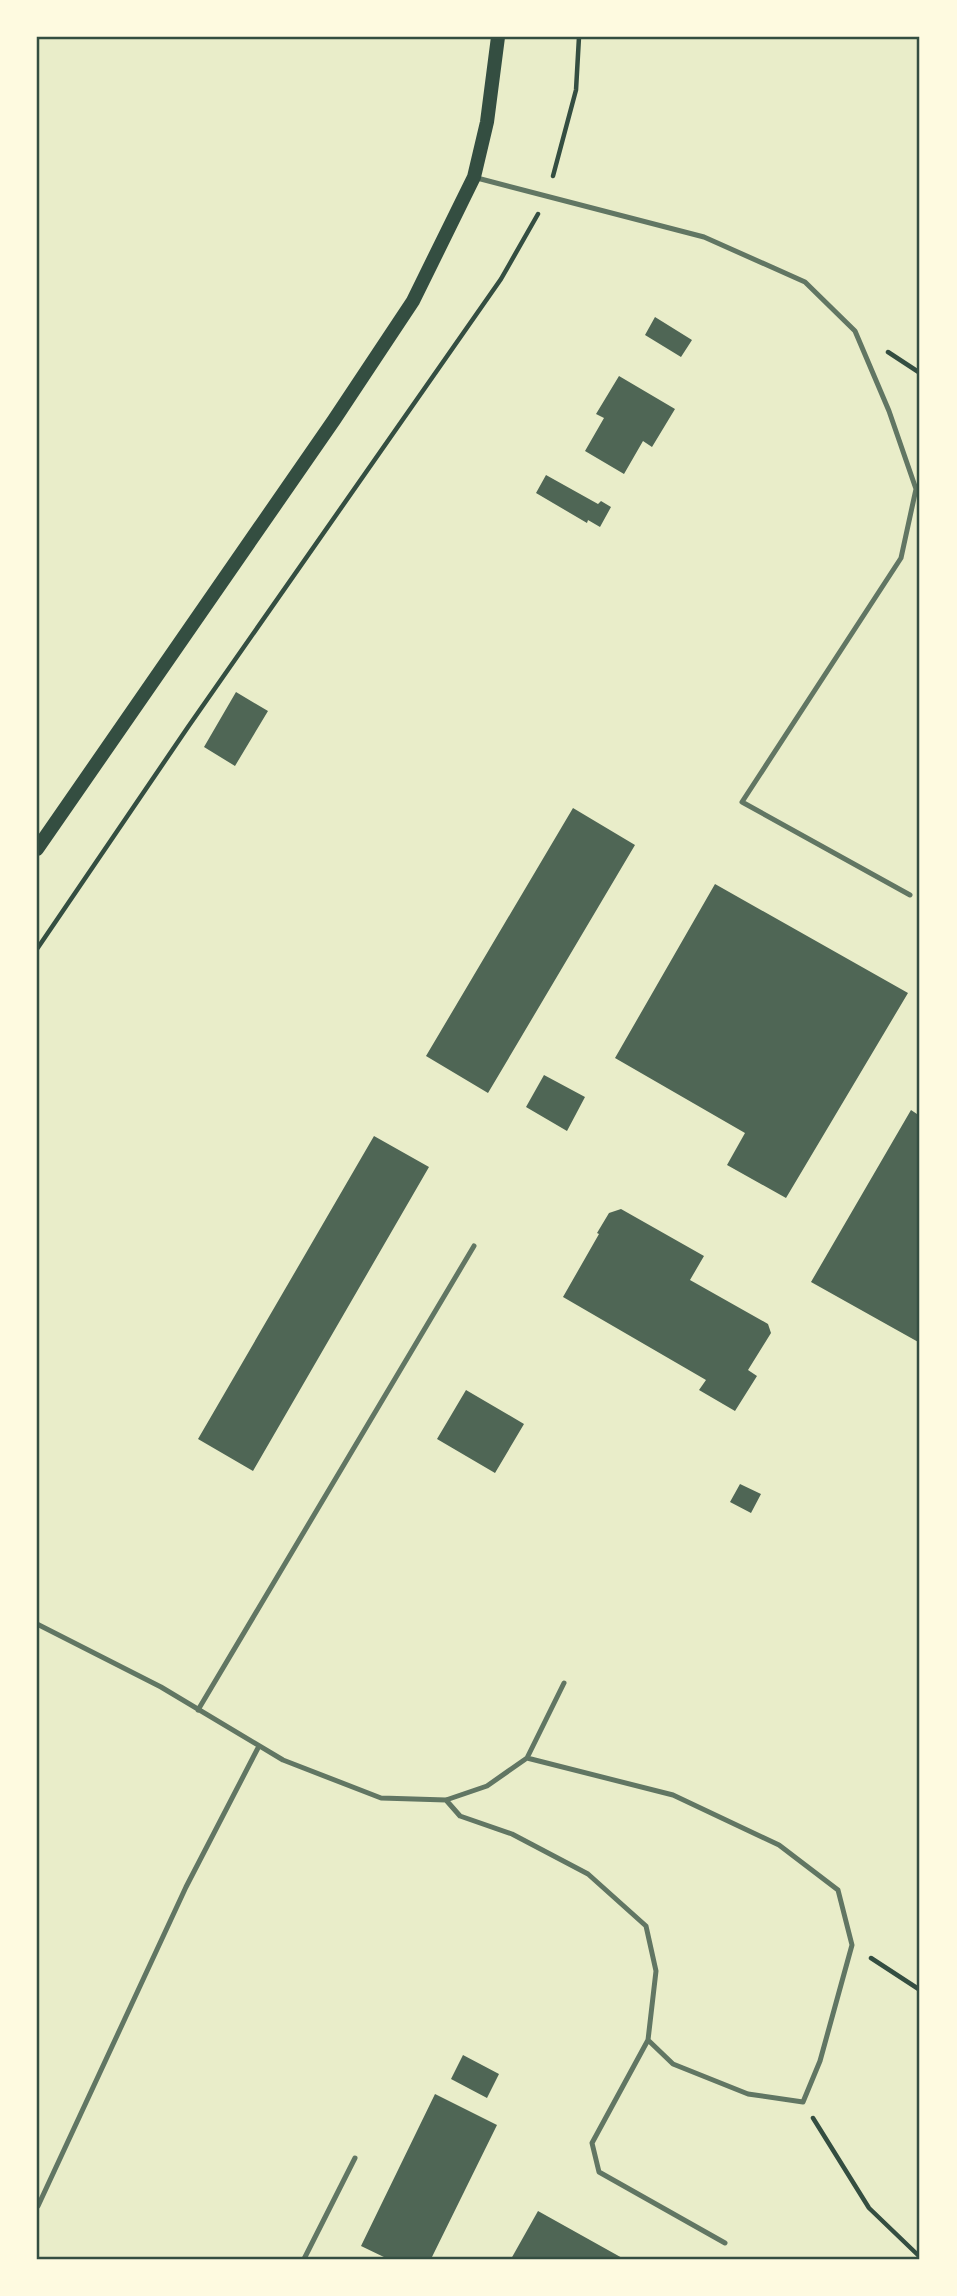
<svg xmlns="http://www.w3.org/2000/svg" width="957" height="2296" font-family="Merriweather,serif">
<rect width="100%" height="100%" fill="#e9edc9"/>
<path fill="#4f6655" d="M655,317L692,340L681,357L645,335Z
M619,376L675,409L652,447L643,441L624,474L585,451L604,418L596,414Z
M546,475L598,504L601,501L611,507L600,527L588,520L587,523L536,493Z
M236,692L268,711L235,766L204,747Z
M573,808L635,845L488,1093L426,1056Z
M715,884L908,993L786,1198L727,1165L745,1133L615,1058Z
M544,1075L585,1097L567,1131L526,1107Z
M911,1110L920,1116V1343L811,1282Z
M374,1136L429,1167L253,1471L198,1439Z
M621,1209L704,1256L690,1280L768,1324L771,1333L748,1370L757,1376L735,1411L699,1390L706,1380L563,1297L599,1234L597,1233L609,1213Z
M466,1390L524,1424L495,1473L437,1439Z
M740,1484L761,1494L751,1513L730,1502Z
M463,2055L499,2074L487,2098L451,2079Z
M435,2094L497,2125L431,2259H388L361,2246Z
M538,2211L624,2259H511Z"/>
<g fill="none" stroke-linecap="round" stroke-linejoin="round">
<path stroke="#344e41" stroke-width="4.5" d="M553,176L576,90L579,37
M888,352L920,373
M37,949L188,727L501,279L538,214
M871,1958L920,1990
M813,2118L869,2208L920,2257"/>
<path stroke="#617663" stroke-width="5" d="M477,178L704,237L805,282L855,331L889,411L916,489L901,558L742,802L910,895
M37,1624L161,1687L283,1760L381,1798L446,1800L487,1786L527,1758L564,1683
M198,1710L474,1246
M527,1758L673,1795L779,1845L838,1890L852,1945L820,2061L803,2102L748,2094L673,2064L648,2040
M446,1800L460,1816L512,1834L588,1874L646,1926L656,1971L648,2040L592,2143L599,2172L725,2243
M38,2206L186,1887L259,1746
M304,2259L355,2158"/>
<path stroke="#344e41" stroke-width="14" d="M37,849L334,420L413,301L474,177L487,122L498,37"/>
</g>
<rect width="957" height="2296" fill="none" stroke="#fefae0" stroke-width="77"/>
<rect x="38" y="38" width="880" height="2220" fill="none" stroke="#344e41" stroke-width="2.5"/>
</svg>
